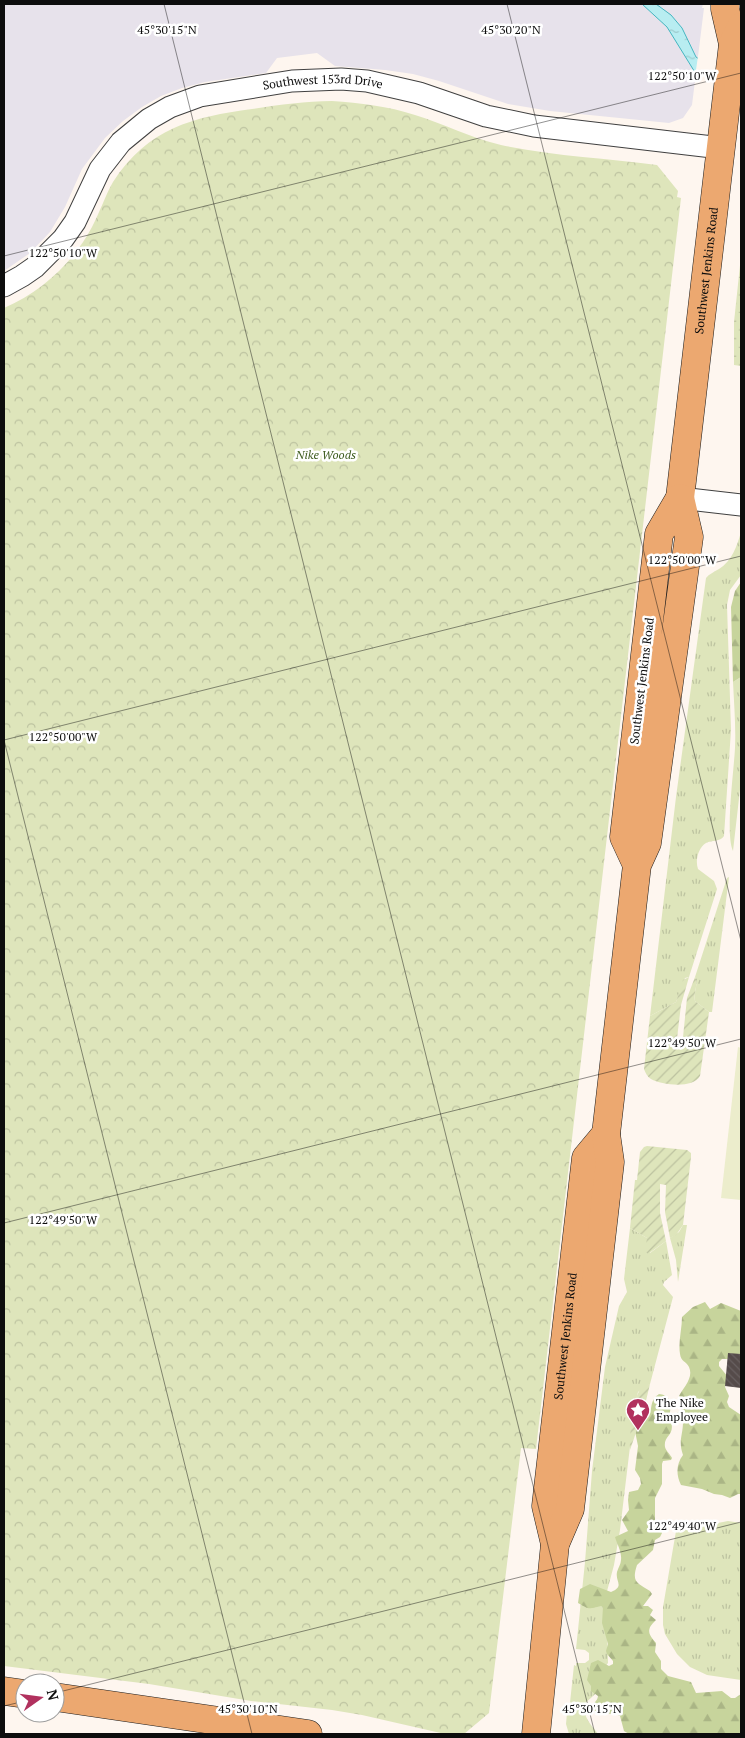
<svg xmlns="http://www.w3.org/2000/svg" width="745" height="1738" font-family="'PT Serif',serif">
<defs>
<pattern id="grass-tufts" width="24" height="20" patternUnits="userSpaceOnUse" patternTransform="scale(1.25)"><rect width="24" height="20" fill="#dee5bb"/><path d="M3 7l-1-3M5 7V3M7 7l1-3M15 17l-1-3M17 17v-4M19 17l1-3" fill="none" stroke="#bdc3a0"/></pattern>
<pattern id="forest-firs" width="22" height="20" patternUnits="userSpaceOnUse" patternTransform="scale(1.25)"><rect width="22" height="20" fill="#c7d49c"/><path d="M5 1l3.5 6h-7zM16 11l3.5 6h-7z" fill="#aab585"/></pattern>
<pattern id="wetland-marsh" width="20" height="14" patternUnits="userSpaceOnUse" patternTransform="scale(1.25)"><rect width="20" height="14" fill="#dee5bb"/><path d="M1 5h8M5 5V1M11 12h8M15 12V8" fill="none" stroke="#bdc3a0"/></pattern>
<pattern id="park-crowns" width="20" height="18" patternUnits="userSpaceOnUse" patternTransform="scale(1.25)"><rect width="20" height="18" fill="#dee5bb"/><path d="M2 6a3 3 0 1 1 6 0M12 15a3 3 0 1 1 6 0" fill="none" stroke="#bdc3a0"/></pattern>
<pattern id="garden-furrows" width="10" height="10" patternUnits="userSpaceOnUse" patternTransform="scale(1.25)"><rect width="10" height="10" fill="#dee5bb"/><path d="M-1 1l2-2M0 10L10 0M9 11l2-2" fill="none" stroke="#bdc3a0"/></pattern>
<pattern id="water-ripples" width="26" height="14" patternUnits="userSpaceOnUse" patternTransform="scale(1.25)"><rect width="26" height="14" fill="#b8edf1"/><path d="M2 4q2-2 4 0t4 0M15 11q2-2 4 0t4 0" fill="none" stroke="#9dcacd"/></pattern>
<pattern id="building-back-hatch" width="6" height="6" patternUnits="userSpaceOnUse" patternTransform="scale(1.25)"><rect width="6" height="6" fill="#554b4a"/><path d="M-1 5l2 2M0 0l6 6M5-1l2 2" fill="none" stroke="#686060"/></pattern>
</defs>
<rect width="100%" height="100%" fill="#fef6ef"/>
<path fill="#e7e2eb" d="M4,4H703L702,8H704L692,105L683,118L669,123L550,111L508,104L439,81L413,74L385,70L335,66L317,53L277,58L266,73L205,82L182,88L161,96L142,107L123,121L105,138L82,169L65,207L50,232L30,253L4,271Z"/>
<path fill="url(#grass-tufts)" d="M741,532V575L730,590L727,605L731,730L724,836C720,842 712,840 706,843C698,848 695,861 698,869L714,881L717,889L689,977L685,978L676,1002L650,1016L676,797L706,578C709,574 714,572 719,569C732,561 737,546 741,532Z
M741,677V781L733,851C725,834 734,770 735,748C736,726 734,704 733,682Z
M729,877L712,1012H709L695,1001C693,993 699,984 695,977L727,878Z
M683,1225H687L678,1282L676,1260L670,1238L679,1232Z
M630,1228L647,1238L650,1253L666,1241L672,1275L664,1282L663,1285L673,1297L650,1384L638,1392L635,1405L620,1530L614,1565L606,1595L608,1663C600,1671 602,1683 596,1693C593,1697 587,1700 585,1705C581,1715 593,1727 598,1734H569L566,1724L567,1713L569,1712L574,1665L576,1666V1663H585L589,1660V1653L585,1650L576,1649L585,1562L592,1471L605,1367L619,1306L627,1292L624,1279Z
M728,1521L741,1523V1680L707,1675L690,1667L677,1654L665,1634L663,1625V1607L676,1531L684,1526H703Z"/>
<path fill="url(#forest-firs)" d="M741,582V677L733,682L731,607L735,591Z
M705,1302L710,1309L721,1303L741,1311V1357L734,1359H722L719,1362V1366L728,1377L725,1387L729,1396L727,1402L729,1407L741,1415V1494H738L730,1498L722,1495L714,1494L702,1489L681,1485C676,1475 676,1464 683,1455C678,1441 683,1435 683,1422L678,1417L677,1413L685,1407L684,1401L679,1396C683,1388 694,1378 689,1367C686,1361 681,1362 680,1354C678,1342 682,1329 682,1317L693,1307Z
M659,1394C672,1395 672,1406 669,1416C678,1436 663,1434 665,1447C666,1451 670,1454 672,1458L671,1460L663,1461L662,1464V1484L655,1498V1520L662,1533L660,1537L655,1540L653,1550L637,1565C631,1583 638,1583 650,1591L652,1594L643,1606H648L653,1610L650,1615L656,1620C645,1630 649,1635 656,1643L655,1652L661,1661V1669L668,1676L691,1682L696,1693L722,1691L731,1698H735L741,1694V1734H629L624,1731L620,1716C611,1711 603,1717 594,1711C592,1701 597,1703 598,1696L591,1691V1686L587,1680L591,1663L598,1660L609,1666L613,1664V1661L607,1654L606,1651L608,1644L602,1623L603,1607L601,1606C588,1609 590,1610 578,1603L580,1589L590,1584L611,1592C625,1586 615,1582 617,1572C618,1568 621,1564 621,1560C622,1552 617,1544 615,1537L628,1531L622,1520L629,1510L628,1500L629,1492L638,1490L641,1484L640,1478L635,1470L638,1446L635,1431L642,1413L650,1414C652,1405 651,1399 659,1394Z"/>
<path fill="url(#wetland-marsh)" d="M741,256V366L734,365V322Z"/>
<path fill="url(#park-crowns)" d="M332,101C360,103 388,106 415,115C444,124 471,138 501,145C552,156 606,158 657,165L678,191L677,197L681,198L536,1449L521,1448L489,1713L464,1734H445L362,1715L332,1710L251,1701L149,1684L4,1666V308C41,292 73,263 92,227C100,212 105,196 113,182C148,128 193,117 252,109C279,105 305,101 332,101Z"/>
<path fill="url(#garden-furrows)" d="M689,977L681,1005L676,1047H682L687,998L695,977C699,984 693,993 695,1001L709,1012L700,1076C693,1089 662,1085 651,1079C647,1076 646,1074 644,1069L650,1016L676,1002L683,980Z
M647,1146L687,1150L691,1153V1157L683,1225L676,1235L670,1238L665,1212L666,1185L660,1184V1213L666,1241L648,1254L645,1251L647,1238L630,1228L635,1180H637L640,1152L644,1147Z
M650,1384L644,1409L630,1450C629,1440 633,1398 640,1390C642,1387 646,1386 650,1384Z"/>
<path fill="#ecedcc" d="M738,1047L741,1048V1200L721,1198Z"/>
<path fill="url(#water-ripples)" stroke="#45b6c1" d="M642,4H656L671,15L682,28L696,57L716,71L696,74L667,27Z"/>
<path fill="#fef6ef" d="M698,56L717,69L741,81V102L708,86L695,77Z"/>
<path fill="url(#building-back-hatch)" d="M728,1353L741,1354V1388L725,1386Z"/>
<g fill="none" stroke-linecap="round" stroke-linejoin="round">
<g stroke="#404040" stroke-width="23">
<g id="minor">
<path id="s1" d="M4,286L22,276L35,267L63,239L75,222L100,169L121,142L149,119L170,107L200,96L292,81L341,79L367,81L419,93L486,116L534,126L721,148"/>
<path d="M680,498L741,505"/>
</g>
</g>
<g stroke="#1e1e1e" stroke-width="29">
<g id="major">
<path d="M725,4V9L733,44"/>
<path id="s2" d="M680,498L733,44L741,27"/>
<path id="s3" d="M555,1544L546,1506L586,1158L606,1134"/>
<path d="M4,1691L25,1694"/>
<path d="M55,1697L308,1734"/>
<path d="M536,1734L555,1544L570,1509L610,1162L606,1134L637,865L647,843L689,537L680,498L659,534L624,837L637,865"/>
</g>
</g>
<use href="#minor" stroke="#fff" stroke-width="21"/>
<use href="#major" stroke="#eca870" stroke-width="28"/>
</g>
<path fill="none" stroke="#0d0d0d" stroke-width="1" stroke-opacity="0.45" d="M164,4L595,1734M507,4L741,941M4,256L741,73M4,740L741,556M4,740L252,1734M4,1223L741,1039M55,1693L741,1522M4,1706L25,1701"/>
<defs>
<g id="sight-pin" transform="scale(1.25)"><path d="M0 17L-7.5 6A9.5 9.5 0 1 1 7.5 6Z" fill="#b1315e" stroke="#fff"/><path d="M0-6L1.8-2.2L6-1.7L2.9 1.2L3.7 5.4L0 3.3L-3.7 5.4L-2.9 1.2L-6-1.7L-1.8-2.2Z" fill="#fff"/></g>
</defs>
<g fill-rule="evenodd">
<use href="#sight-pin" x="638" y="1410"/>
</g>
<g text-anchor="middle" stroke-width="5" stroke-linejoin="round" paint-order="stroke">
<g font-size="12" fill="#0d0d0d" stroke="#fff">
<text dy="4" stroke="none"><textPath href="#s1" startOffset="406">Southwest 153rd Drive</textPath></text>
<text dy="4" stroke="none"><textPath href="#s2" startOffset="229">Southwest Jenkins Road</textPath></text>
<text transform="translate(642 681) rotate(-83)" y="4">Southwest Jenkins Road</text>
<text dy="4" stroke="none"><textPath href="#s3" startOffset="210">Southwest Jenkins Road</textPath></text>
</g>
<g font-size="12" font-style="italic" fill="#425f23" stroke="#fff">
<text x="326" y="459">Nike Woods</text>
</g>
<g font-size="12" fill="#0d0d0d" stroke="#fff" text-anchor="start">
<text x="656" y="1407">The Nike<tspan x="656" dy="14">Employee</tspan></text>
</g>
</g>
<g font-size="12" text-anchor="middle" fill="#0d0d0d" stroke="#fff" stroke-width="5" stroke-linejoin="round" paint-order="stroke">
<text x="167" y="34">45°30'15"N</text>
<text x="511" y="34">45°30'20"N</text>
<text x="682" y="80">122°50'10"W</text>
<text x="63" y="257">122°50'10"W</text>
<text x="682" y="564">122°50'00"W</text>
<text x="63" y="741">122°50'00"W</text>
<text x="682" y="1047">122°49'50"W</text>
<text x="63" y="1224">122°49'50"W</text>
<text x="682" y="1530">122°49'40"W</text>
<text x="248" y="1713">45°30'10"N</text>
<text x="592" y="1713">45°30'15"N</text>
</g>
<rect width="745" height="1738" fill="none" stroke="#0d0d0d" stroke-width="10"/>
<g transform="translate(40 1698) rotate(76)"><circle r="24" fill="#ffffff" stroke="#9e9e9e"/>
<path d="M0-4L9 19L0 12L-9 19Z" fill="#b1315e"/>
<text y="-8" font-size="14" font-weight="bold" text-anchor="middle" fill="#0d0d0d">N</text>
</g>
</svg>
